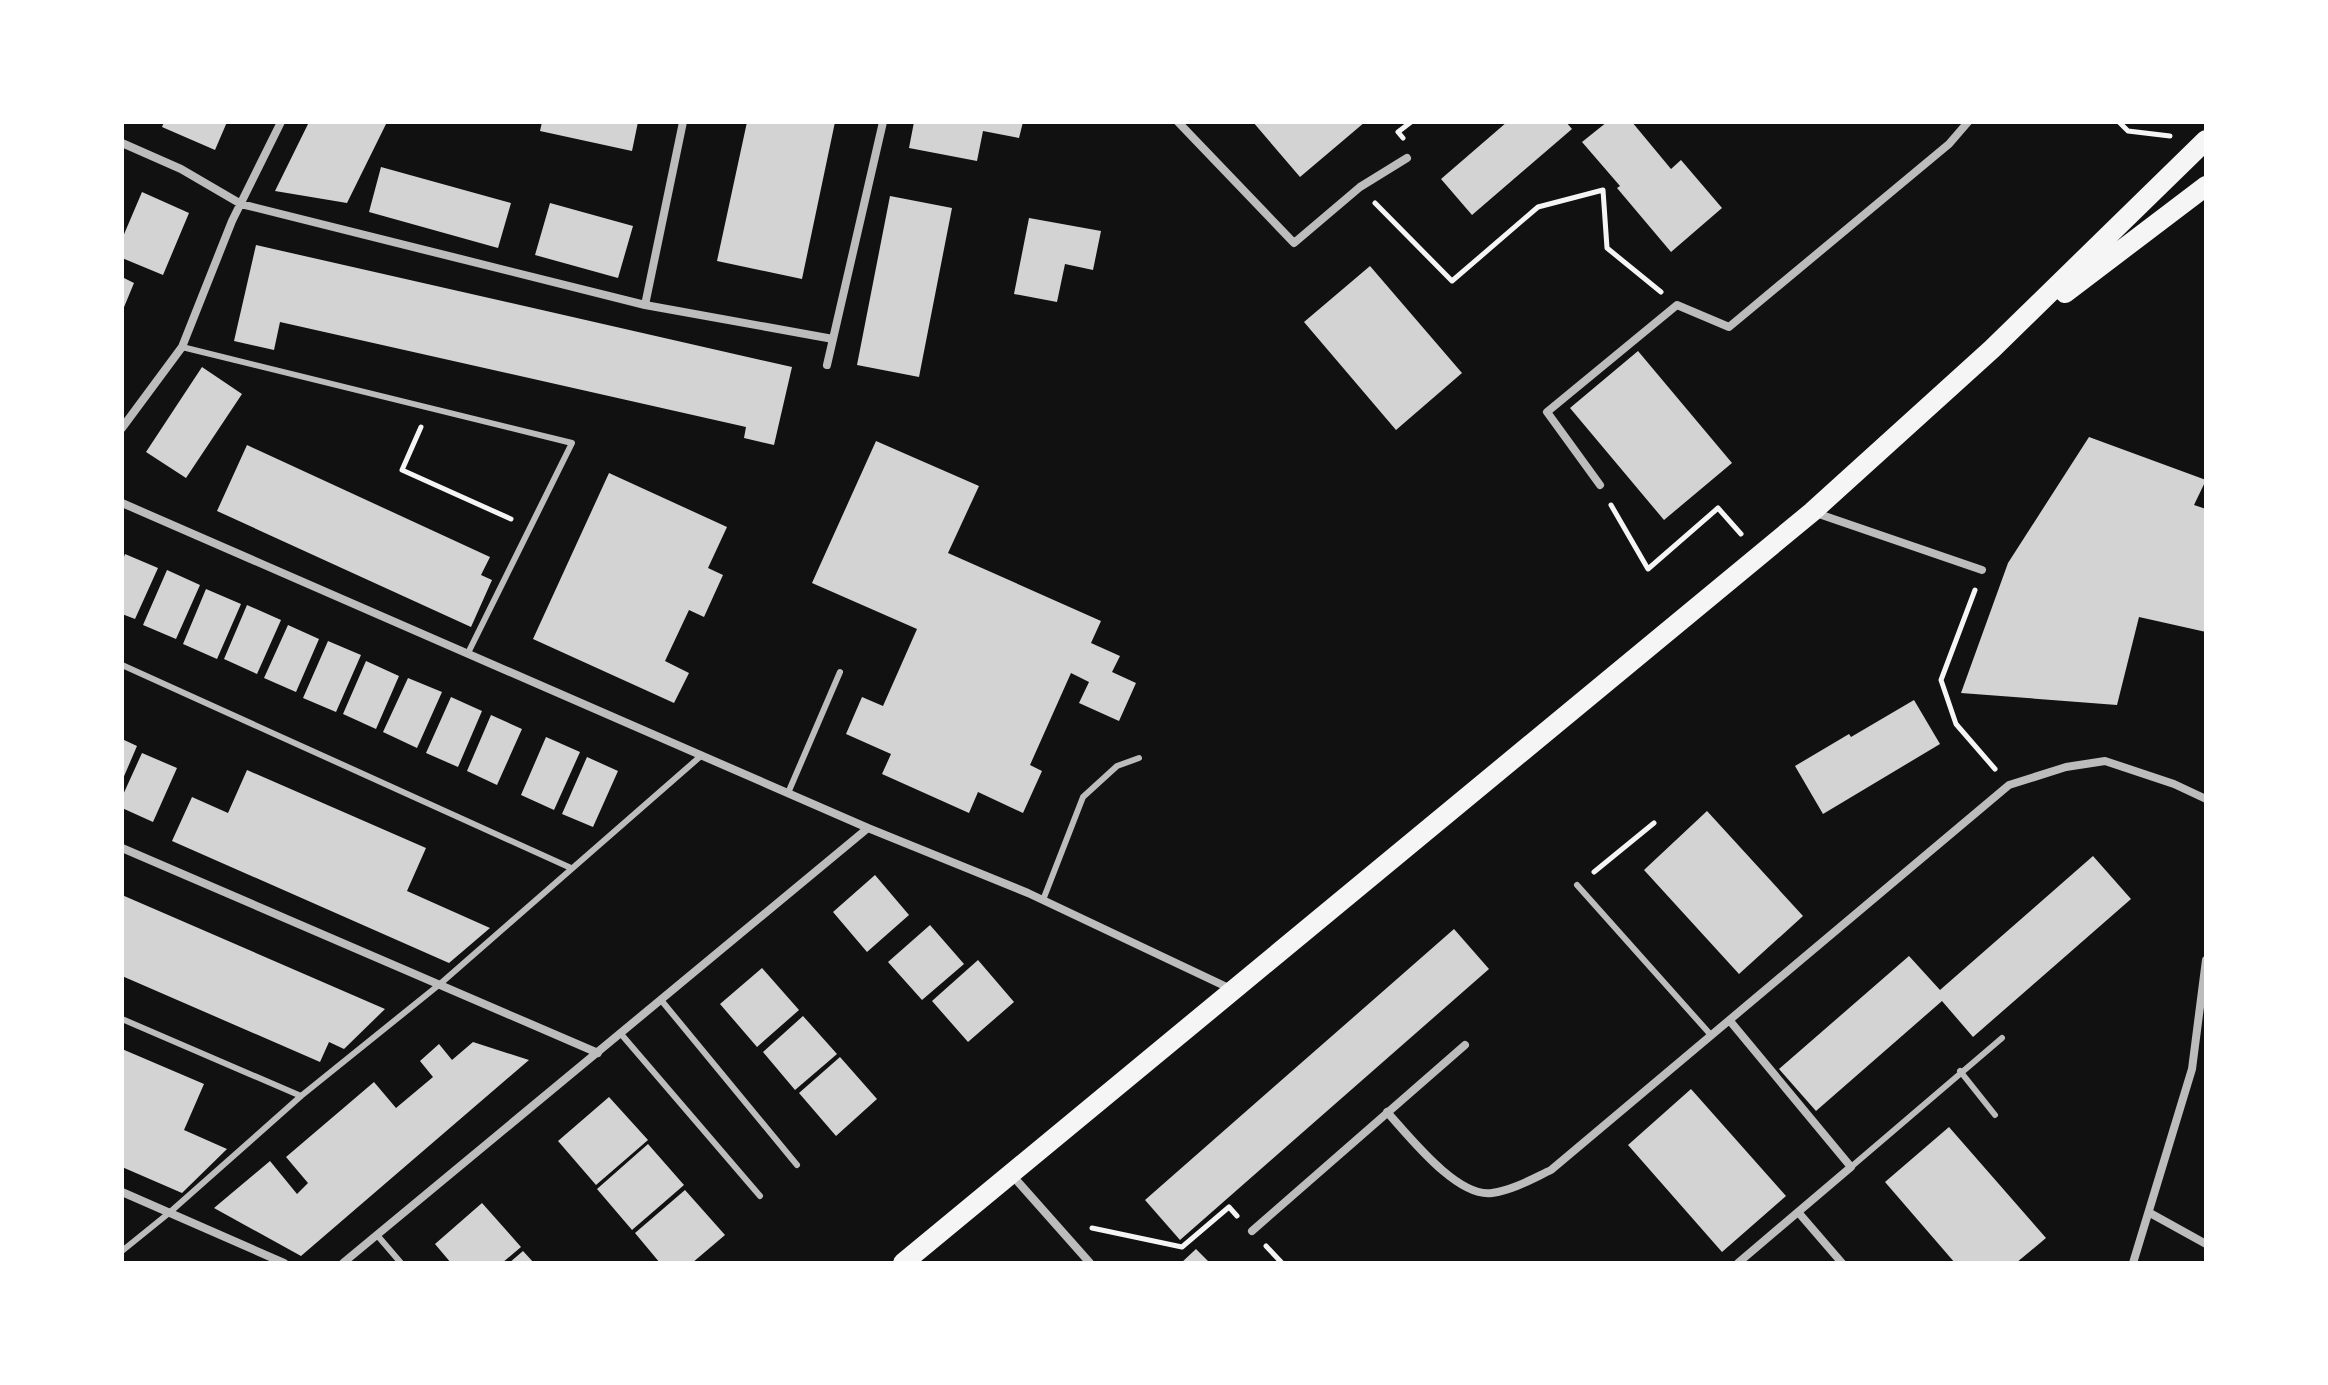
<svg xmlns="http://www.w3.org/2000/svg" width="2328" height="1385" font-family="Spectral,serif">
<rect width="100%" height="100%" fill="#111"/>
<path fill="#d3d3d3" d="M164,122H227L215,150L162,127Z
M309,122H387L347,203L275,191Z
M542,122H638L632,151L540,131Z
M747,122H835L802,279L717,261Z
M914,122H1023L1019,138L983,131L977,161L909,148Z
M1253,122H1365L1300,177Z
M1507,122H1566L1572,129L1472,215L1441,179Z
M1607,122H1632L1671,169L1681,160L1722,208L1671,252L1617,188L1620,186L1582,142Z
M381,167L511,203L498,248L369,212Z
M142,192L189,213L163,275L122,258V239Z
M890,196L952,208L919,377L857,365Z
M550,203L633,226L618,278L535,255Z
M1029,218L1101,231L1093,270L1065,264L1057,302L1014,294Z
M256,245L792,367L774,445L744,438L746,427L280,322L274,350L234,341Z
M1370,266L1462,373L1396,430L1304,322Z
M122,277L134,283L122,312Z
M1638,351L1732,463L1664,520L1570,408Z
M202,367L242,394L186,478L146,452Z
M2089,437L2206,480L2194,505L2206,509V632L2139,617L2117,705L1961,693L2008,563Z
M876,441L979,486L948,553L1101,621L1091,643L1120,656L1112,672L1136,683L1119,721L1079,703L1089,682L1071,673L1030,765L1042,771L1023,813L978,792L969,813L882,774L891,754L846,734L862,697L883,706L917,629L812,583Z
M247,445L490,557L481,575L492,580L471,627L217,511Z
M609,473L727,527L708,568L723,575L704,617L689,610L665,661L689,673L674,703L533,639Z
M125,554L158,568L135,619L122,614V562Z
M167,570L200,585L176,639L143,625Z
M206,589L241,604L217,659L183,644Z
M247,605L281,620L257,674L224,659Z
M288,625L319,639L296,692L264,678Z
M328,641L361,655L336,712L303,698Z
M366,661L399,676L376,729L343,714Z
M408,678L442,692L417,748L383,732Z
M451,697L482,711L458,767L426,753Z
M1914,700L1940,744L1823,814L1795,766L1849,734L1851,737Z
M491,715L522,729L497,785L467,771Z
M546,737L580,752L554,810L521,795Z
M122,739L137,746L122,781Z
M142,753L177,768L153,822L122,808V797Z
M587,757L618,771L593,827L562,814Z
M247,770L426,848L407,891L490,928L449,963L172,841L192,797L228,813Z
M1707,811L1803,916L1739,974L1644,870Z
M2093,856L2131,899L1973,1037L1942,1001L1816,1111L1779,1069L1909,956L1940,990Z
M875,875L909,915L867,952L833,912Z
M122,895L385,1009L344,1049L329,1042L320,1062L122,976Z
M930,925L964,964L922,1000L888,962Z
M1454,929L1489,969L1180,1240L1145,1200Z
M978,960L1014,1002L968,1042L932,1001Z
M762,968L799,1010L757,1047L720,1004Z
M803,1016L837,1054L795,1090L763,1052Z
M473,1042L529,1060L301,1256L214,1208L270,1161L297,1194L308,1183L286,1157L374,1082L396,1108L433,1077L420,1061L439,1044L452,1060Z
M122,1049L204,1084L184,1130L227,1149L182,1193L122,1167Z
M840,1057L877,1099L836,1136L799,1093Z
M1691,1089L1786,1196L1722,1252L1628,1145Z
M609,1097L648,1140L596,1185L558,1141Z
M1949,1127L2046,1238L2016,1263H1955L1885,1182Z
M648,1144L684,1185L632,1230L597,1189Z
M685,1190L725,1235L692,1263H660L635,1233Z
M482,1203L521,1247L502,1263H451L435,1244Z
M1196,1249L1210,1263H1181Z
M523,1251L534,1263H509Z"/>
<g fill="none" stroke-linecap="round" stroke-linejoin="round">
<path stroke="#f5f5f5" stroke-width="5" d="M2119,122L2128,131L2170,136
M1403,138L1398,132L1411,122
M1375,203L1452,281L1538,207L1603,190L1607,248L1661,292
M421,427L402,470L511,519
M1611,505L1648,569L1718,508L1741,534
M1975,590L1941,680L1956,724L1995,769
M1594,872L1654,823
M1092,1228L1182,1247L1229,1207L1237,1216
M1266,1246L1282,1263"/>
<path stroke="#bcbcbc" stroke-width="6" d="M182,347L572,443L468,653
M122,665L571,868
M788,793L840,672
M1577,885L1710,1034
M1043,900L1083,797L1117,766L1139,758
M661,1000L797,1165
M122,1019L301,1096
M621,1034L760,1196
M1960,1071L1995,1115
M1851,1167L2002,1038
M377,1235L401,1263
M122,1251L169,1213L301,1096L440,984L702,755"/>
<path stroke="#bcbcbc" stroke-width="8" d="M1178,122L1294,243L1360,187L1407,158
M122,143L181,169L241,204L645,305L833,339
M645,305L683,122
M827,365L883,122
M122,428L182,347L232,221L281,122
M1600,485L1547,412L1677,305L1729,327L1949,144L1968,122
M122,503L868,828L1028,893L1231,989
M1813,512L1982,570
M122,848L598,1053
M1730,1021L1851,1167L1738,1263
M1387,1112C1409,1136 1457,1198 1492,1193C1513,1190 1532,1179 1551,1170L2009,785L2066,767L2105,761L2174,784L2206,799
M1011,1174L1090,1263
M122,1192L284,1263
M1798,1212L1842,1263
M2150,1213L2206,1244
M1252,1231L1465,1045
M343,1263L868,828
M2133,1263L2192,1069L2206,960"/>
<path stroke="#f5f5f5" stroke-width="20" d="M2065,293L2206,186
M903,1263L1812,512L1992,349L2206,140"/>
</g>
<rect width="2328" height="1385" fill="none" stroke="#ffffff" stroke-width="248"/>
</svg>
